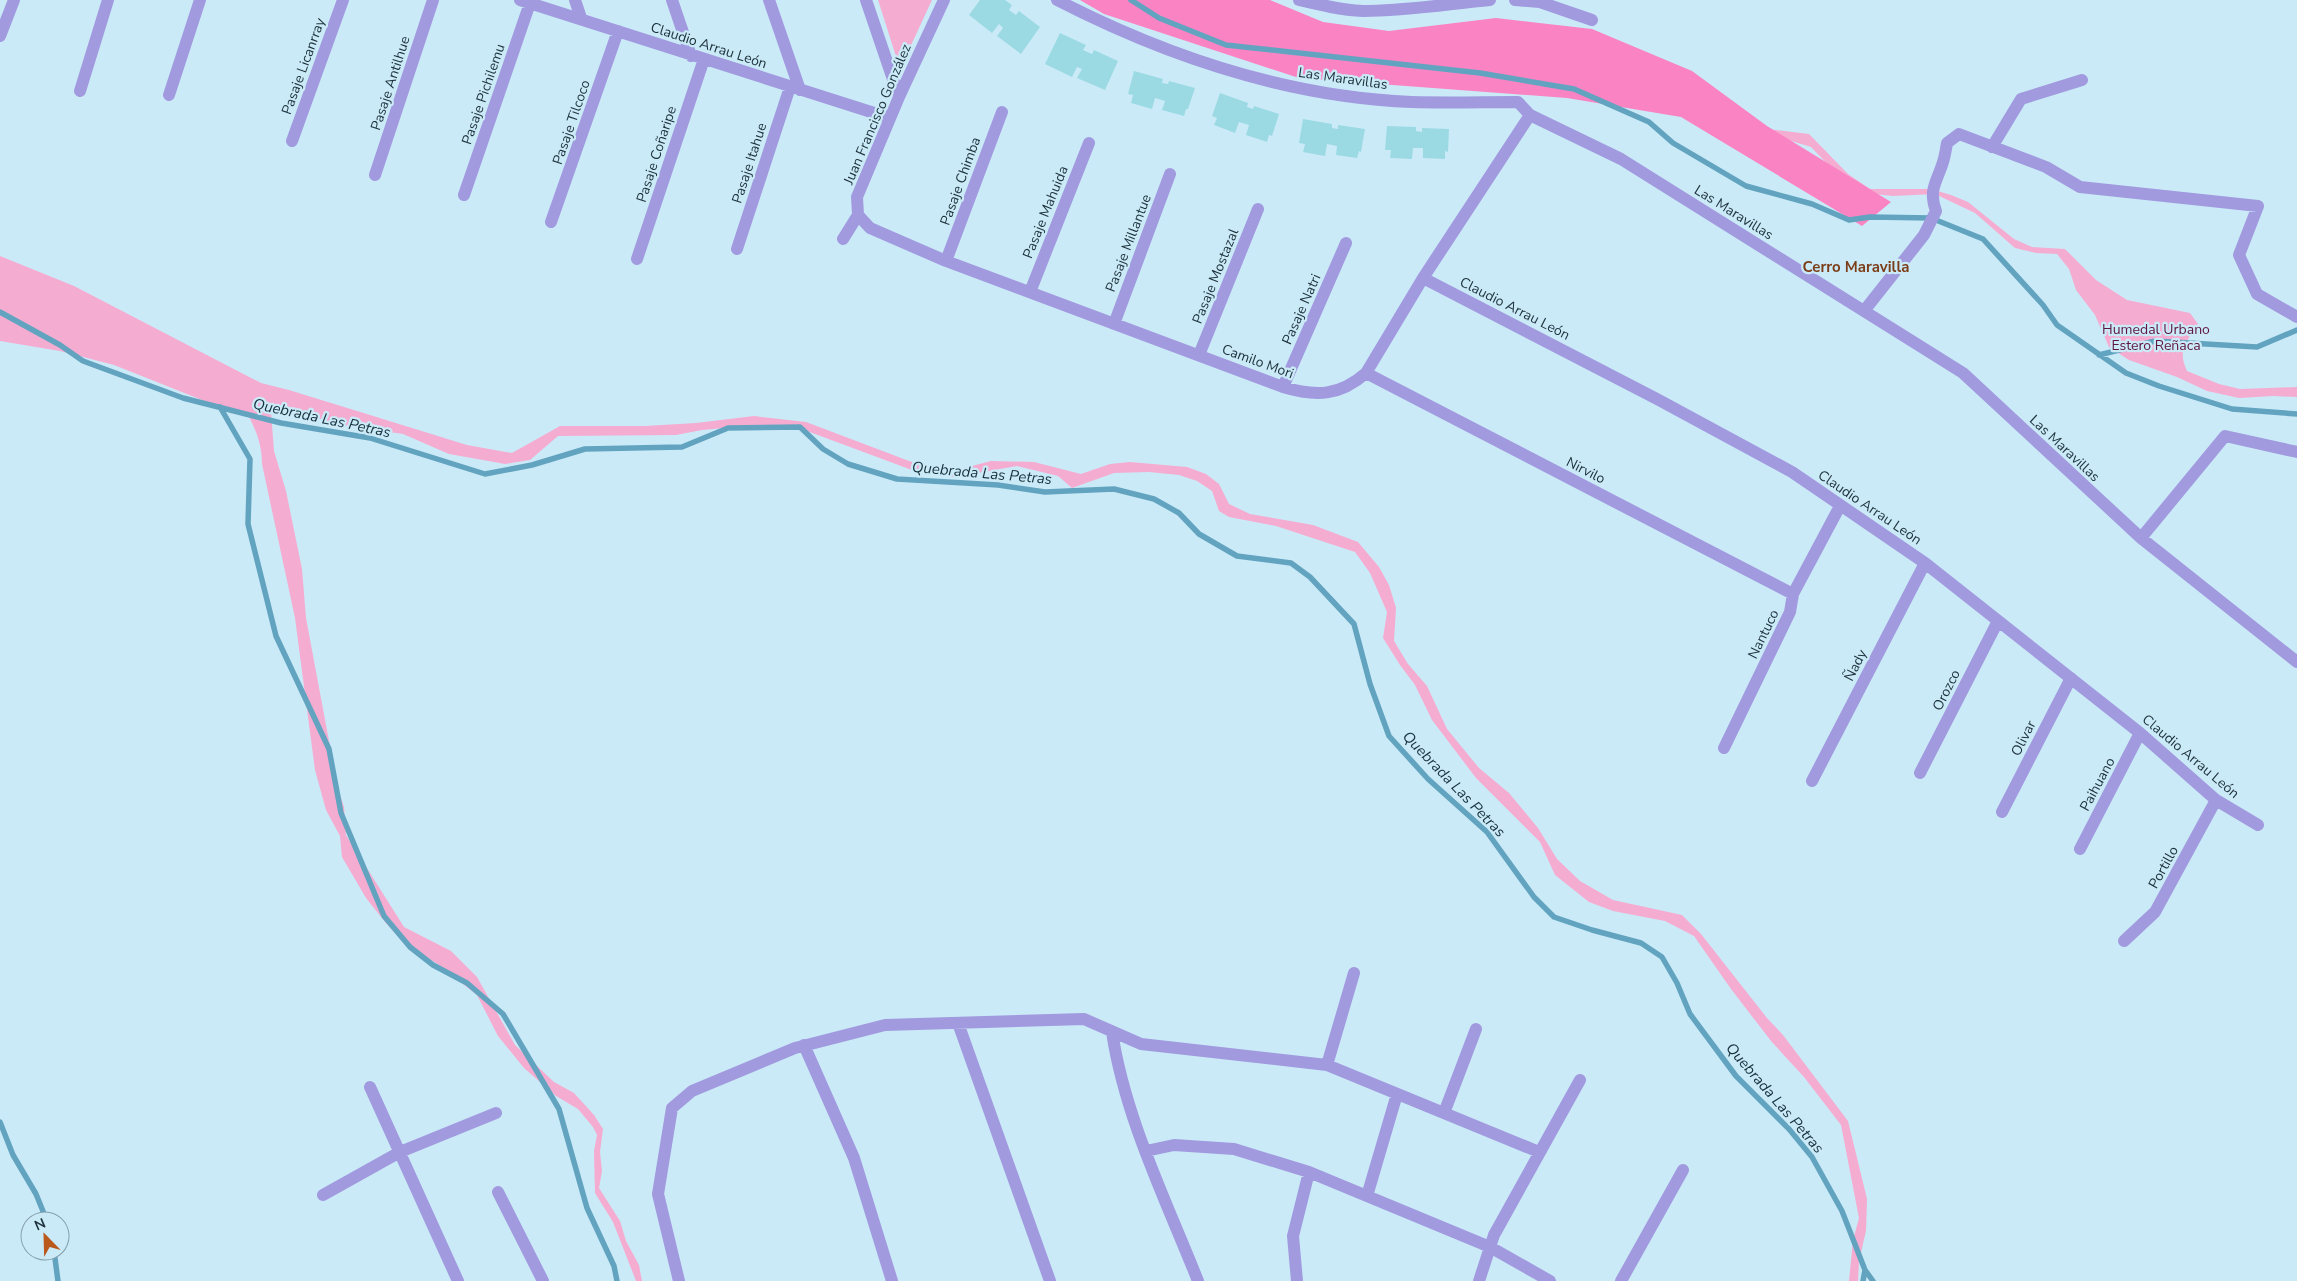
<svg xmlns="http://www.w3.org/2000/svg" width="2297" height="1281" font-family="'Nunito Sans',sans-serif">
<rect width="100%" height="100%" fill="#cbeaf8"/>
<path fill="#f5acd1" d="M878,0H932L900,69Z
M1197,0H1211L1240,14L1351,41H1384L1452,33L1548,51L1588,56L1680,82L1718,100L1750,127L1809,134L1848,174L1870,189H1931L1951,195L1968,202L2014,239L2032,247L2065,249L2096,280L2127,300L2190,313L2198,324C2186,343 2177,349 2187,371L2219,384L2240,389L2297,387V397L2273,396L2239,398L2207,391L2177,377L2129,360L2109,347L2095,315L2076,290L2069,269L2057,254L2036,253L2015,248L1975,213L1935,194L1893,196L1866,193L1841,178L1811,147L1785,139L1742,134L1711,106L1677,89L1578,65L1441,39L1378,50L1334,49L1272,33L1214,10Z
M0,256L74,286L261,383L289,390L467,445L512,453L560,426H645L696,423L754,416L806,422L917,464L953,471L991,461L1034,462L1081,474L1110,464L1130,462L1187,467L1206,474L1219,484L1229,504L1250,514L1313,525L1358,542L1379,567L1389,585L1396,608L1394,641L1408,664L1427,686L1447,729L1479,768L1509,793L1538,828L1557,859L1580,881L1613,900L1682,915L1701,934L1767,1018L1783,1035L1848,1121L1867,1199L1866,1231L1859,1261L1858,1281H1849L1853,1240L1859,1218L1841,1125L1804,1077L1771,1041L1731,989L1694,936L1665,921L1613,911L1589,902L1555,875L1540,842L1476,778L1432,720L1415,685L1400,665L1383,638L1387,612L1370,573L1355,552L1276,526L1229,517L1219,511L1212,491L1197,481L1179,475L1149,472L1114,473L1072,488L1058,476L1017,466L955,477L920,473L807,431L759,425L702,430L676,435L558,436L530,460L505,464L449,454L403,434L336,424L302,413L271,411L274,451L286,491L302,569L306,618L338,789L344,807L346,835L404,927L451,951L477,977L515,1045L554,1082L574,1093L594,1115L603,1129L600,1152L602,1171L599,1188L620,1221L626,1241L639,1265L642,1281H636L613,1222L595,1193L594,1151L597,1135L593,1127L578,1109L556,1096L524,1068L498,1036L477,995L439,965L402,941L385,922L366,898L342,857L340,836L326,810L315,770L295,618L262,464C262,444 256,430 247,413L207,402L114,365L60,351L0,341Z"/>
<path fill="#fa83c4" d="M1080,0H1270L1323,22L1389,31L1496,18L1592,29L1692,71L1767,126L1891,202L1862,226L1681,117L1567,98L1299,78L1104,14Z"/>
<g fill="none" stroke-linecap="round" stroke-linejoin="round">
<path stroke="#62a4c0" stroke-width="5.5" d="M1131,0L1159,18L1226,45L1480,73L1574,89L1649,122L1673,143L1746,186L1812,204L1849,220L1870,217L1931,218L1983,239L2043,305L2057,325L2126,373L2159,386L2232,409L2297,414
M0,312L60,345L83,361L183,398L281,423L370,438L485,474L532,465L585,449L682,447L728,428L800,427L823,449L848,464L897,479L998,485L1045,492L1114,489L1154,499L1179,513L1199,534L1237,556L1291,563L1310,577L1354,624L1370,684L1389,736L1428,779L1487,832L1534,897L1554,917L1592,930L1641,943L1662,957L1677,983L1690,1014L1736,1076L1789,1129L1812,1157L1842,1211L1865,1270L1873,1281
M2099,355L2155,341L2257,347L2297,330
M220,407L250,459L248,524L276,636L329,749L341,813L384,916L410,947L433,965L467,983L503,1014L559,1109L587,1208L614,1266L617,1281
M0,1122L13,1155L36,1194L47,1221
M54,1251L58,1281
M1863,1281L1865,1270"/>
</g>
<path fill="#9cdae3" d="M980,0H1005L1012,5L1009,10L1016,15L1019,11L1040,27L1021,54L997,36L1003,28L999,24L992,33L969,15Z
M1060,33L1086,45L1083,50L1092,54L1094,50L1118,61L1105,90L1077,78L1082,69L1077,67L1072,77L1045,64Z
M1134,71L1163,79L1162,83L1168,84L1169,81L1195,88L1188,109H1186L1184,116L1162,110L1165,101L1155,98L1152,109L1131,103L1133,95L1128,94Z
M1220,93L1248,103L1247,107L1253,109L1254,106L1279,114L1272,136L1269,135L1267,142L1246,135L1249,125L1239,122L1235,133L1214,125L1217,118L1212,116Z
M1303,119L1332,124V128L1338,129V125L1365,129L1361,152L1359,151L1357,158L1336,155L1337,146L1327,144L1325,156L1303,152L1305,144L1299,143Z
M1387,126L1416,127V131L1422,132V128L1449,129L1448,152L1445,151V159L1423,158V148H1413L1412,159L1390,158L1391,150H1385Z"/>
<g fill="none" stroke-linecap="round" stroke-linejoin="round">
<path stroke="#a19adf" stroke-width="12" d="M520,0L890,118
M575,0L581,18
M672,0L691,56
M769,0L800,90
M866,0L899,97
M1057,0C1166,56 1287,97 1412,102C1447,103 1483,102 1518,102L1530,115L1621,159L1963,373L2141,538L2297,662
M1299,0C1320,5 1341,10 1363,11C1405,11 1448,4 1490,0
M1515,0L1540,2L1592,20
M0,36L14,0
M80,91L108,0
M169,95L200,0
M292,141L343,0
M1992,147L2021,99L2082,80
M375,175L433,0
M464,195L530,3
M858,215L870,228L946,261L1283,387C1316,397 1340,396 1366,373L1423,278L1530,115
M551,222L618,31
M843,239L858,215L857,197L899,97L944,0
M737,249L790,87
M637,259L704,59
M946,261L1002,112
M1423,278L1657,399L1792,472L1925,563L2140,733L2216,800L2258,825
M1030,292L1089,143
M1864,311L1924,235L1936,211C1928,189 1937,182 1943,162C1945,156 1946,149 1947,143L1959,134L2046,167L2080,187L2258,206L2239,255L2257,294L2297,317
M1114,324L1170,174
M1199,355L1258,209
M1366,373L1793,594
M1283,387L1346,243
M2141,538L2225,436L2297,452
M1724,748L1790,612L1793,594L1840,506
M1920,773L1998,621
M1812,781L1925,563
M2002,812L2071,678
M2080,849L2140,733
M2124,941L2155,912L2216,800
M958,1023L1050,1281
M1112,1032C1125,1118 1166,1200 1198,1281
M804,1045L854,1158L892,1281
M1327,1065L1354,973
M370,1087L458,1281
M1444,1113L1476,1029
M1146,1151L1174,1145L1234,1149L1309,1172L1490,1247L1550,1281
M498,1192L543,1281
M323,1195L400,1152L496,1113
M1367,1196L1397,1094
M679,1281L658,1194L672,1108L692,1091L795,1048L885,1025L1084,1019L1141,1044L1327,1065L1539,1152
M1297,1281L1293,1236L1309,1172
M1479,1281L1494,1235L1580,1080
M1621,1281L1683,1170"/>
</g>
<g text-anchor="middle" stroke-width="4.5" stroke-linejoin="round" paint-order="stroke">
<g font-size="14" fill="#1c313a" stroke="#cbeaf8">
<text transform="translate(709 45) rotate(18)" y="5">Claudio Arrau León</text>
<text transform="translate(303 66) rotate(-70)" y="5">Pasaje Licanrray</text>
<text transform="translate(1343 78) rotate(8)" y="5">Las Maravillas</text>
<text transform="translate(390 83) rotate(-72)" y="5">Pasaje Antilhue</text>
<text transform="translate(483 94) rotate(-71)" y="5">Pasaje Pichilemu</text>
<text transform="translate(877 114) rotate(-67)" y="5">Juan Francisco González</text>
<text transform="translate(571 122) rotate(-71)" y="5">Pasaje Tilcoco</text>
<text transform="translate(656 154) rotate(-72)" y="5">Pasaje Coñaripe</text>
<text transform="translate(749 163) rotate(-72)" y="5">Pasaje Itahue</text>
<text transform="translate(960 181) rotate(-70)" y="5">Pasaje Chimba</text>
<text transform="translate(1045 212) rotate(-68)" y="5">Pasaje Mahuida</text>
<text transform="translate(1734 212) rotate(32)" y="5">Las Maravillas</text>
<text transform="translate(1128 243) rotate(-69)" y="5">Pasaje Millantue</text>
<text transform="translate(1215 276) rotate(-68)" y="5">Pasaje Mostazal</text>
<text transform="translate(1515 308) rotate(27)" y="5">Claudio Arrau León</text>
<text transform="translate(1301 309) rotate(-66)" y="5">Pasaje Natri</text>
<text transform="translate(1258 361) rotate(20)" y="5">Camilo Mori</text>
<text transform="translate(2065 448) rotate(43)" y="5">Las Maravillas</text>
<text transform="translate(1586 470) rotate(27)" y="5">Nirvilo</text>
<text transform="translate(1870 507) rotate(34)" y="5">Claudio Arrau León</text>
<text transform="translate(1763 634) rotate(-64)" y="5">Nantuco</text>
<text transform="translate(1855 665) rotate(-63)" y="5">Ñady</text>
<text transform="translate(1946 690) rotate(-63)" y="5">Orozco</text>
<text transform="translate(2023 738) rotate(-63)" y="5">Olivar</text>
<text transform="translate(2191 756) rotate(40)" y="5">Claudio Arrau León</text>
<text transform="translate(2097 784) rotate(-62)" y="5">Paihuano</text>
<text transform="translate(2163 867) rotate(-61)" y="5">Portillo</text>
</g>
<g font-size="14" fill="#5e1541" stroke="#cbeaf8">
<text x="2156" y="334">Humedal Urbano<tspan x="2156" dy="16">Estero Reñaca</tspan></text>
</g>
<g font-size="15" font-weight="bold" fill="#7b3d18" stroke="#cbeaf8">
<text x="1856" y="272">Cerro Maravilla</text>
</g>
<g font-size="15" font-style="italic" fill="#16313c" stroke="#cbeaf8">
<text transform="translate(322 418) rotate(12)" y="5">Quebrada Las Petras</text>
<text transform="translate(982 473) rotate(5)" y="5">Quebrada Las Petras</text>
<text transform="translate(1454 784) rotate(46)" y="5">Quebrada Las Petras</text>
<text transform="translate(1775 1098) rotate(49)" y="5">Quebrada Las Petras</text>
</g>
</g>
<g transform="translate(45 1236) rotate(337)"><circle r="24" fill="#cbeaf8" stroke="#85a0ac"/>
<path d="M0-4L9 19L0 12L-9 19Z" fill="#ba591b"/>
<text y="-8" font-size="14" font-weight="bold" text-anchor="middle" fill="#1c313a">N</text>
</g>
</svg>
